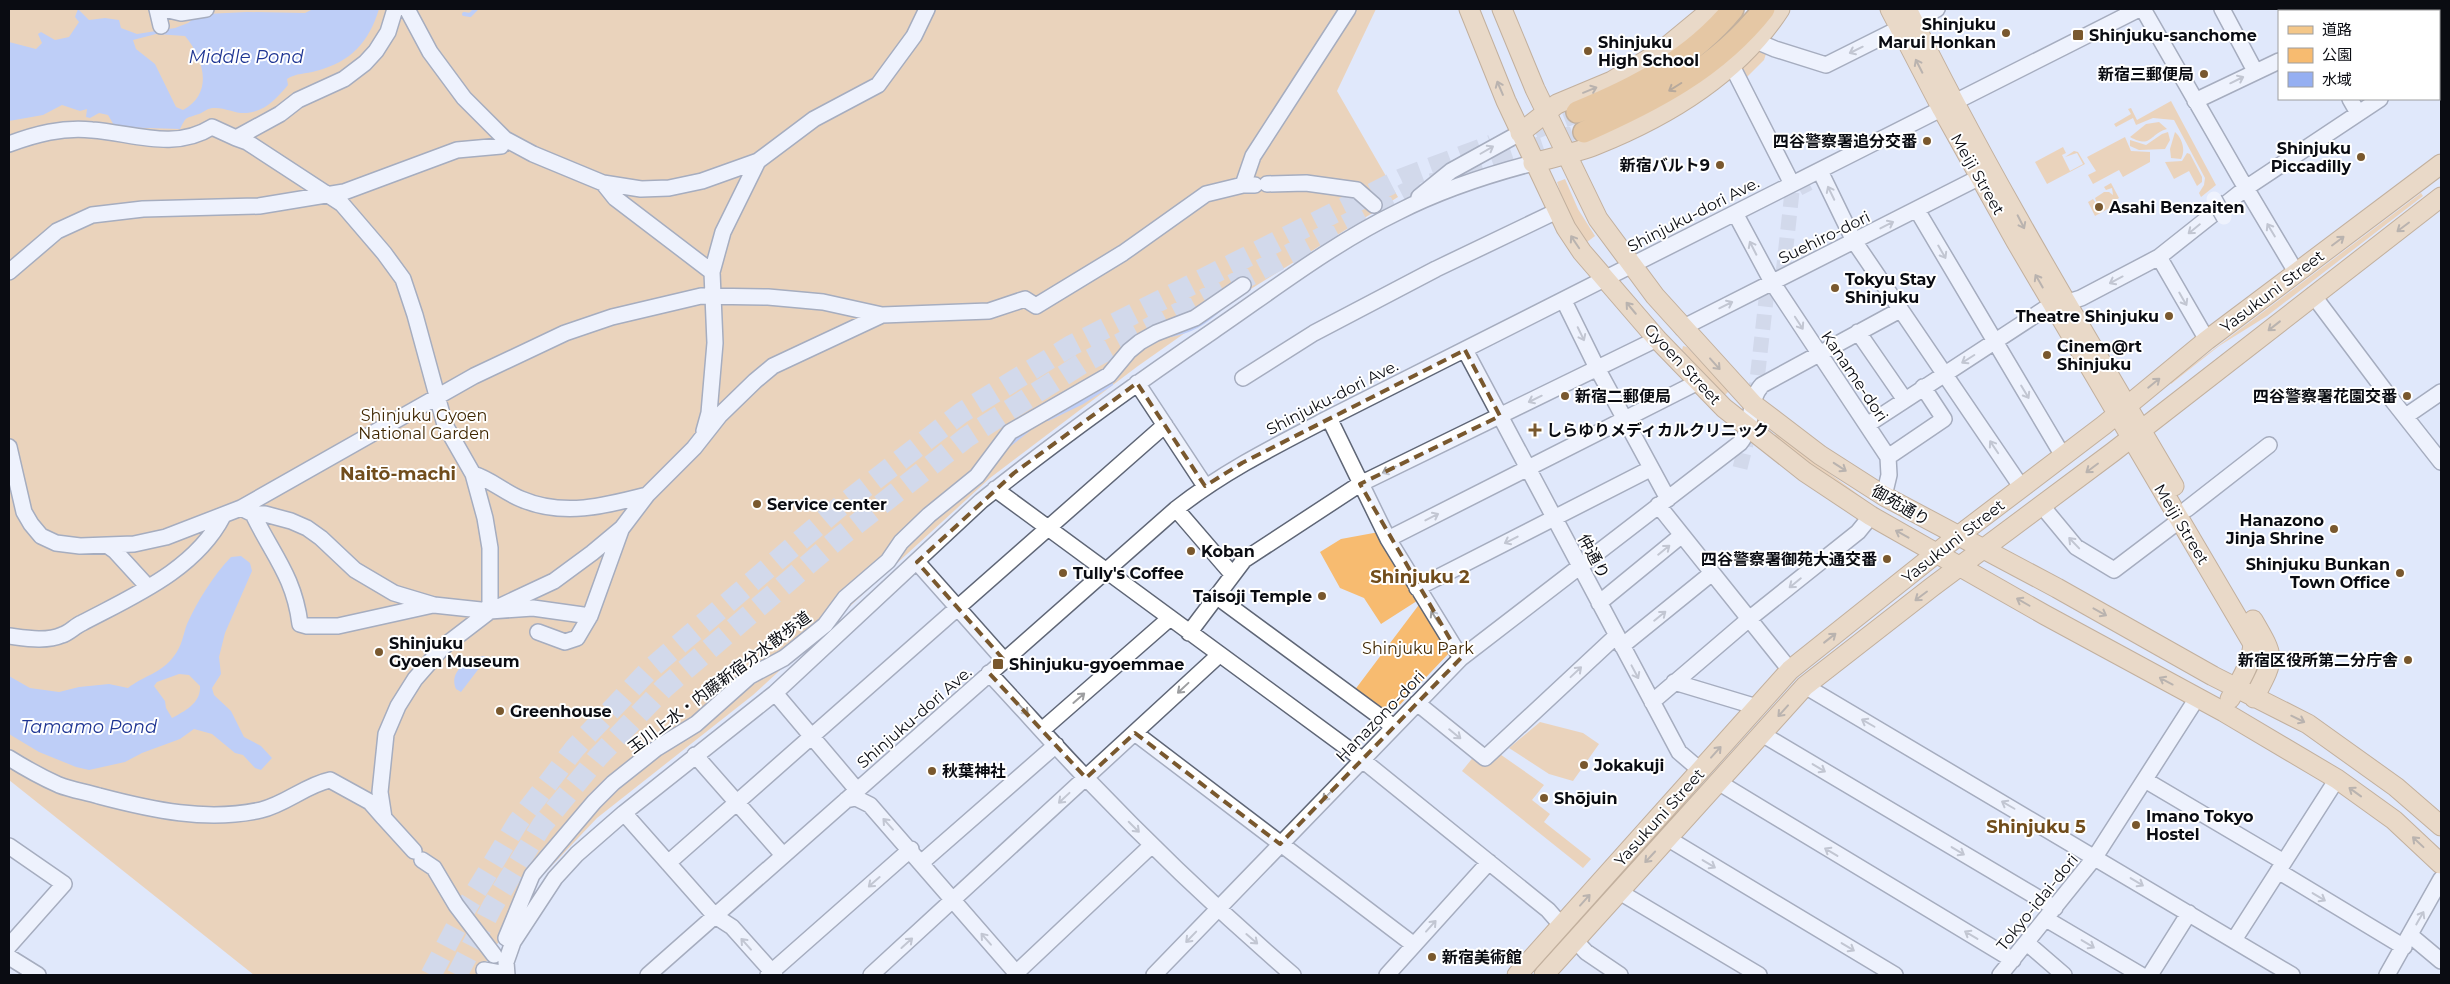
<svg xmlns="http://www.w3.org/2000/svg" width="2450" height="984" font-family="Montserrat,'Noto Sans JP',sans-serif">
<rect width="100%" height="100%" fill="#e0e8fb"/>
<path fill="#f7bb70" d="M9,9H1376L1337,91L1398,197L1219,309L1138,366L990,478L753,695L597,818L543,875L527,896L478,975H254L9,780Z
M1759,49L1767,51L1764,60L1746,78L1739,67Z
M2171,101L2216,185L2201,197L2199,193L2204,185L2205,178L2174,120L2153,118L2136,125L2133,118L2116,127L2114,124L2131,114L2128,109L2131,108L2137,120Z
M2159,122L2167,129C2149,134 2152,149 2130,137L2146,124Z
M2168,132L2170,140L2165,149L2139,150L2130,146V140L2146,145L2162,134Z
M2175,132C2182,138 2186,150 2181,159L2171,158L2170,149Z
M2125,137L2131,151L2150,152V162L2123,177L2119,170L2093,184L2088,175L2096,171L2087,157Z
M2063,147L2066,153L2062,155L2070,171L2083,164L2077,153L2065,157L2074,151L2078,152L2085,164L2047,184L2035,162Z
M2187,153L2190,154L2202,177V182L2197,186L2189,171L2174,179L2165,162L2182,161Z
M1565,179L1578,209L1595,236L1587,242C1574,225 1563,203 1557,182Z
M2111,183L2119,198L2113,202L2115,205L2095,216L2088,202L2093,199L2098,206L2095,198L2104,192H2109L2113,195L2112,188L2106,190L2104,187Z
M2421,193L2423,196L2267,316L2219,346L2171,384L2170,382Z
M1683,346L1687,347L1729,391L1725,395L1682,350Z
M1776,434L1867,501L1857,497L1772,438Z
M1379,532L1420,599L1381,624L1364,598L1340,588L1320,552L1341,539Z
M1421,602L1451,651L1392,713L1385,715L1354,691Z
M1540,722L1583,733L1599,744L1573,781L1549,774L1509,748Z
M1497,752L1544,785L1532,800L1550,814L1544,822L1591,859L1583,868L1462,771L1475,755Z"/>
<path fill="#95aff2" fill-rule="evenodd" d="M78,9L89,20L105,18L119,20L121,28L137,34L175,28L188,23L197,16L206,14L247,12L305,13L313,9H379C369,42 351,62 316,71C306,74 296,73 287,79L288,85C277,98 266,111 247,113C235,114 225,107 213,108C208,108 204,112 199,114C184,119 187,116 180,129L115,127L108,115L99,113L90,118L86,117L87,109L80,111L62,105L43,115L9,121V42L36,49L42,43L38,34L41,32L55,40L69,37L79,22L75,17ZM156,34L185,36C204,59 214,93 183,110L176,107L155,64L136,49L133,40Z
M241,556L250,563L252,571L225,633L219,657L221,674L212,688L214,695L231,711L244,737L261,746L272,758L261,770L255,768L243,755L235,753L212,734L194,729L180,739L142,753L125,762L89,770L76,767L39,752L9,734V676L30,688L59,692L79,687L109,684L128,688C143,676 162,673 174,656C182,646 183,635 187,624C198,600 213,576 231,557ZM179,674L189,675L200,686C201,703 185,711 172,718L166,708L165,701L154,686L157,682Z
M485,656L490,661L480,667L461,692L456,689C448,672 469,657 485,656Z"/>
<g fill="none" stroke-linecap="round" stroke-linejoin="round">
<path stroke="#95aff2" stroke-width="4" d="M464,14L470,15L476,9
M1171,335C1191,331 1203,324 1219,310
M1048,419L1081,403L1111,384
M1009,445L1028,430"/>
<path stroke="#c0c7d8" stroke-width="15" stroke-dasharray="15 8" stroke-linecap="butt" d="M1755,398L1769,273L1783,274L1792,192L1809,183
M1740,468L1750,428"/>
<path stroke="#c0c7d8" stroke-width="21" stroke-dasharray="21 11" stroke-linecap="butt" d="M1534,129L1577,112
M431,975L466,908L518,822L575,748L649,670L837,509L961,413L1072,345L1401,179L1492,145
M457,975L493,905L542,825L598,757L664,688L840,537L967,437L1083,363L1408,192L1584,132"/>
<g stroke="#5f6676" stroke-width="18">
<path id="minor" d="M157,9L161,26
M164,9L181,13L206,9
M407,9L430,52L464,98L505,139L533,154L603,183L641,189L669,188L702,181L758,161L814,119L878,85L914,36L927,9
M2143,9L2240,178L2296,272
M2222,9L2255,71
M2415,11L2420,9
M1913,21L1937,9
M1756,41L1775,49L1826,65L1900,28
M1731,64L1792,184
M2439,65L2441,69
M2350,99L2358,113
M2195,101L2279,61
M236,138L247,142L342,204L384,253L403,279L415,315L445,425L473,474C490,479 504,492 521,499C563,517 605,506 647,495
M9,144C36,134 62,127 92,130C133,133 174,151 212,127L236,138L280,114L298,100L344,79L365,63L376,51L388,32L395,9
M1820,171L1854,241L2022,488
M603,183L615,198L712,272
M1267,184L1306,183L1357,190L1374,205
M1243,185L1253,156L1348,9
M1419,197L1451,171L1520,133
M1917,210L2063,456
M1735,213L1772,282L1888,457L1889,475L1884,496
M2159,257L2207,340
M9,272L57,231L92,215L143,209L259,206L344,192L457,150L501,146L505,139
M2313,295L2385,391L2441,462
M1564,301L1597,368L1668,499
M1682,328L1980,177
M1858,332L1905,400
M1465,350L1679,752L1700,770
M1243,378L1314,333L1436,269L1557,211
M1137,383L1205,486
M2406,416L2441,392
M1329,418L1388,539L1461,658
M1867,425L2043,310L2081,298L2159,257L2246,188L2380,99
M704,431L709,413L715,343L712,272L723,232L758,161
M9,447L24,512L31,524L41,536L56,543L80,546L134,544L166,537L241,508L474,376L565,333L612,317L701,296L768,297L823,302L882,315
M1888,457L1944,419L1923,387
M473,474L485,518L490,548V611
M995,489L1350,750L1548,910L1562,926
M1658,505L1790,670
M2042,506L2076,547L2114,570L2180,520
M241,508L253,514H265L291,521L307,528L321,538L355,570L394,593L434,605L490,611L533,608L590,616
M1176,509L1232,574
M2187,509L2269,445
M253,514C272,554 294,576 300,624L307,626H338L433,605
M1388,539L1698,382
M108,546L115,551L148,587
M917,562L1004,660
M1417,588L1650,469
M1216,596L1394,727
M1599,603L1682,535
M538,632L565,642L577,638L590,616L621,530
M1189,633L1244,560L1360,484L1657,339
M9,636C25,638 46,642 62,635C69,633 75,626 82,623C133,596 195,570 223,516
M1622,646L1712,573
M989,673C1022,708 1054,745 1087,779C1153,848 1221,913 1293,975
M1674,682L1757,707
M1805,686L2292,975
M775,693L857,790
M1652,702L1749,619L1858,532L1871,516
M1417,703L1485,758L1616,636
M1042,730L1170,618
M1135,733L1414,945
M1762,734L2055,908
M695,755L783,855
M9,758C25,768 41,777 59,785C72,790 86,792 99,796C152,810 207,822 261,810C286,804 306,785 330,780L370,802L384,818L380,792L386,734L398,706L415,679L443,647L490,611L554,581L592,553L622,528L647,495L694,448L720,415L755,381L773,366L882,315L989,311L1025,299L1036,306L1123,253L1206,194L1243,185H1255
M2145,780L2284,862
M1718,782L2013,960
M846,800L856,798L870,805L1018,975
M624,813L715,916L732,927L775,975
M384,818L414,851
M1667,838L1895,975
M9,846L64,884L9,946
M422,860L434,868L456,905L494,955
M668,863L1165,425
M921,863L1056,745
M2278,871L2404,947
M1618,891L1759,975
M2046,919L2141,975
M2410,935L2441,961
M506,938L532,875L594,802L613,783L657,748L696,724L750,676L784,658L825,625L845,598L888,561L901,542L929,515L977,476L1010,432L1109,375L1129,351L1140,342L1156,333L1195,318L1243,285
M1575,940L1586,952L1620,975
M2234,940L2337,779
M2027,943L2064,975
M9,957L38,975
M484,970L506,974
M507,975L506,962L513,942L555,878L577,854L624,813L775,693L981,501C1056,441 1134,385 1213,331C1273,290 1332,244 1398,212C1441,190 1487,175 1533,163
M648,975L1176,509C1223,472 1275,446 1329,418L2139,9
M768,975L911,849
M871,975L1219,655
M1014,975L1152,845
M1154,975L1461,658L1740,443C1754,427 1747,401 1762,385L1900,310
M1387,975L1489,862
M2000,975L2095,857L2197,698
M2150,975L2189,913
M2387,975L2441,879"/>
</g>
<g stroke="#9d6d2d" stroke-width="21">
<path id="major" d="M1469,9L1506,101L1566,228L1582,252L1657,339L1724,408L1805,472L1871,516L2045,615L2224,712L2337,779L2394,820L2441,864
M1502,9L1535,89L1598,219L1655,296L1753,404L1820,455L1884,496L2057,588L2213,676L2308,724L2396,787L2441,826
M1890,9L1942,109L2015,240L2253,644C2251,665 2240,681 2230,699
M1907,9C1987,173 2082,329 2174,486
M1520,133L1557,104L1612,81L1660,52L1712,9
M1533,163C1554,157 1576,153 1596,145C1666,117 1738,74 1780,9
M2253,620C2276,659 2275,658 2254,698
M1517,975L1790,670L1958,536L2104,425L2207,340L2441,164
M1544,975L1805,686L1932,587L2113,452L2441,197"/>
</g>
<g stroke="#9d6d2d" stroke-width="24">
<path id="highway" d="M1577,112C1636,88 1692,59 1733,9
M1584,132C1652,102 1717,69 1764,9"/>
</g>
<use href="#minor" stroke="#fff" stroke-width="15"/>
<use href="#major" stroke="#f4c789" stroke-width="19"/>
<use href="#highway" stroke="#eca13b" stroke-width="21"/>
<g stroke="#5f6676" stroke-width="18" stroke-linecap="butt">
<path id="minor-bridge" d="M2214,199L2224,217"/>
</g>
<use href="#minor-bridge" stroke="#fff" stroke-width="15"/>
</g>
<defs><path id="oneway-shaft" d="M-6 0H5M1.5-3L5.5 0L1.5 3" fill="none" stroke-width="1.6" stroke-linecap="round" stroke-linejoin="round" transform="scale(1.25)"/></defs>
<g stroke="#9d9ea0">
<use href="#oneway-shaft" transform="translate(1856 50) rotate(154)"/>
<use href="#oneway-shaft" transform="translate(2237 80) rotate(-26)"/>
<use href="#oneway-shaft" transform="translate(1487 150) rotate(-30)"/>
<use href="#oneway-shaft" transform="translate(1831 193) rotate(-116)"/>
<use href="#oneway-shaft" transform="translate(1887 225) rotate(-27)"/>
<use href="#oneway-shaft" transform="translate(2194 229) rotate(141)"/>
<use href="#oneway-shaft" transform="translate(2271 230) rotate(-121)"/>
<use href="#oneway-shaft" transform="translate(1753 248) rotate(-117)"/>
<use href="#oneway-shaft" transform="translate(1942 252) rotate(60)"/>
<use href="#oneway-shaft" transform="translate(2116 280) rotate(152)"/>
<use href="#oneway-shaft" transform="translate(2183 299) rotate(60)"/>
<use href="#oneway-shaft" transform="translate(1726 305) rotate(-26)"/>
<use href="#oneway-shaft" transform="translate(1799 323) rotate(57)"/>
<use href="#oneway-shaft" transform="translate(1581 334) rotate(64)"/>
<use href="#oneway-shaft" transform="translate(1968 359) rotate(148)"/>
<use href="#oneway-shaft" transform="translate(2025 392) rotate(59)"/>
<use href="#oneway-shaft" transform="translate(1535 399) rotate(154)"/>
<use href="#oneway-shaft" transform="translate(1994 447) rotate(-124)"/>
<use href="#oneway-shaft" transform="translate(1389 470) rotate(154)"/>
<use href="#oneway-shaft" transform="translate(1432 517) rotate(-27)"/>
<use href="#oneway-shaft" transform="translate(1511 540) rotate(153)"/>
<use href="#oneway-shaft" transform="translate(2074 543) rotate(-134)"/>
<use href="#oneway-shaft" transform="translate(1664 550) rotate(-39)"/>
<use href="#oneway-shaft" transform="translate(1795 583) rotate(141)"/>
<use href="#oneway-shaft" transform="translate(1660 616) rotate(-39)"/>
<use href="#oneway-shaft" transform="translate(1435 617) rotate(-122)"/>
<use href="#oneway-shaft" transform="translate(1576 672) rotate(-43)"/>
<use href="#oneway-shaft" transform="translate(1635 672) rotate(62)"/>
<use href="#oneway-shaft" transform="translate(1183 688) rotate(137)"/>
<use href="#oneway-shaft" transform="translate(1079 698) rotate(-41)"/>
<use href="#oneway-shaft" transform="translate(1023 709) rotate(47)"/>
<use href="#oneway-shaft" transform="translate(1868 723) rotate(-150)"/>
<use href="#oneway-shaft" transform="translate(1455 734) rotate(39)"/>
<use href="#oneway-shaft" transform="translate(1819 768) rotate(31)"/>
<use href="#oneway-shaft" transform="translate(1328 795) rotate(134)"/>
<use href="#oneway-shaft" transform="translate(1064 798) rotate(137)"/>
<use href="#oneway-shaft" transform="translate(2008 805) rotate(-150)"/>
<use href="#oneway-shaft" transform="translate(888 824) rotate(-132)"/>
<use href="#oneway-shaft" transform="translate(1134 827) rotate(45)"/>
<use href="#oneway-shaft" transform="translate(1958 851) rotate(31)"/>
<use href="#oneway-shaft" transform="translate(1831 852) rotate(-149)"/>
<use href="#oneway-shaft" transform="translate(1709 864) rotate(31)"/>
<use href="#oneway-shaft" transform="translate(874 882) rotate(139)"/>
<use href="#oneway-shaft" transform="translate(2137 882) rotate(31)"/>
<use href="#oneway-shaft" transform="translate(2319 897) rotate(31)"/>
<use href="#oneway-shaft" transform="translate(2420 918) rotate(-60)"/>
<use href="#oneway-shaft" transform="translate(1431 926) rotate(-48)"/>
<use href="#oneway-shaft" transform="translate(1971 935) rotate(-149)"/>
<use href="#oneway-shaft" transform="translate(1191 937) rotate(134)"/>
<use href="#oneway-shaft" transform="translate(986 939) rotate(-131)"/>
<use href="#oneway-shaft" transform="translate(1252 939) rotate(41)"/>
<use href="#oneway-shaft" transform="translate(907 943) rotate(-42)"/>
<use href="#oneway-shaft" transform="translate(746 944) rotate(-132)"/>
<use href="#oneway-shaft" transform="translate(2088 944) rotate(31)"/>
<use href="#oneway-shaft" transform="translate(1848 947) rotate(31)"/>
</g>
<g stroke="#8b7353">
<use href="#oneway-shaft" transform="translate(1919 66) rotate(-117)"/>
<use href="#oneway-shaft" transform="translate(1500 88) rotate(-113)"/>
<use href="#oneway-shaft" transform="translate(1590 90) rotate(-22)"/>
<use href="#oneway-shaft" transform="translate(2021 222) rotate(63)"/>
<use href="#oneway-shaft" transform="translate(2403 227) rotate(143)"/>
<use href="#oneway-shaft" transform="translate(2338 241) rotate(-37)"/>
<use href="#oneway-shaft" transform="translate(1575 242) rotate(-124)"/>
<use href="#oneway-shaft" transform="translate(2039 281) rotate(-120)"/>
<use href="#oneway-shaft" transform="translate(1631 308) rotate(-130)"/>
<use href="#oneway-shaft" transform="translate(2274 326) rotate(142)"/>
<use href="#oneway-shaft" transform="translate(1715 364) rotate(48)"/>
<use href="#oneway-shaft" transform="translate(2154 383) rotate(-39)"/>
<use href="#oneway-shaft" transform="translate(1840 467) rotate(33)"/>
<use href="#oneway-shaft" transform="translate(2092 468) rotate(143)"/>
<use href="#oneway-shaft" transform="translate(1902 534) rotate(-151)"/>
<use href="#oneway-shaft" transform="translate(1921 596) rotate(143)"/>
<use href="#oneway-shaft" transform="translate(2023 602) rotate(-150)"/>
<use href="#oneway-shaft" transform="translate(2100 612) rotate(29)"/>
<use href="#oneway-shaft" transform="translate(1830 638) rotate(-38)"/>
<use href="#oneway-shaft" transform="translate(2166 681) rotate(-152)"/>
<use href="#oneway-shaft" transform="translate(1783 711) rotate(132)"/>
<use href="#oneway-shaft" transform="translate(2298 719) rotate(26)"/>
<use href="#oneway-shaft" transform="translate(1716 752) rotate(-48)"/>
<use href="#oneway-shaft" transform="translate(2355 792) rotate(-144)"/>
<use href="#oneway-shaft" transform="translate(2418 842) rotate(-137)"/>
<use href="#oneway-shaft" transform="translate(1650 857) rotate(133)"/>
<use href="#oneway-shaft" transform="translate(1585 900) rotate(-48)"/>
</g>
<use stroke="#865e29" href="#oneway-shaft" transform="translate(1675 87) rotate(148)"/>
<path d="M0 0H2450V984H0ZM1465,350L1500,416L1360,484L1461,658L1280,844L1135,733L1086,778L989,673L1004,660L917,562L1014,473L1137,383L1205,486L1242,463Z" fill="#e0e8fb" fill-opacity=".55" fill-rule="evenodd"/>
<path fill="none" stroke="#79582e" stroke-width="4" stroke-dasharray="10 6" stroke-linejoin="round" d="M1465,350L1500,416L1360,484L1461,658L1280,844L1135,733L1086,778L989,673L1004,660L917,562L1014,473L1137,383L1205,486L1242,463Z"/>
<g fill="#79582e" stroke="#fff" stroke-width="2">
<circle cx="2006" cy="33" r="5"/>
<rect x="2072" y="29" width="12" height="12" rx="2.5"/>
<circle cx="1588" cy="51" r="5"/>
<circle cx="2204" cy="74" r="5"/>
<circle cx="1927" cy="141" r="5"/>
<circle cx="2361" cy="157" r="5"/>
<circle cx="1720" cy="165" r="5"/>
<circle cx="2099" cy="207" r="5"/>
<circle cx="1835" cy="288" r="5"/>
<circle cx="2169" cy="316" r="5"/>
<circle cx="2047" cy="355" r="5"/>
<circle cx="1565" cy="396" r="5"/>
<circle cx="2407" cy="396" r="5"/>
<path d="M1532.5 422.5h5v5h5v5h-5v5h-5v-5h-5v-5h5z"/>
<circle cx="757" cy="504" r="5"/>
<circle cx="2334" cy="529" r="5"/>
<circle cx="1191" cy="551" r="5"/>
<circle cx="1887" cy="559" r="5"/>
<circle cx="1063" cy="573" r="5"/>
<circle cx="2400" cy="573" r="5"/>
<circle cx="1322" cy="596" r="5"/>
<circle cx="379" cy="652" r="5"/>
<circle cx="2408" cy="660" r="5"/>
<rect x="992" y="658" width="12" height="12" rx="2.5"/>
<circle cx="500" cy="711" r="5"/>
<circle cx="1584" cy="765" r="5"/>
<circle cx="932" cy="771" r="5"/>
<circle cx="1544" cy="798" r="5"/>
<circle cx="2136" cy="825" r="5"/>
<circle cx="1432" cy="957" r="5"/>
</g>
<g text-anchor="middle" stroke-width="4" stroke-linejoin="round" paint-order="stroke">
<g font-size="16" font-weight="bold" fill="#0a0c12" stroke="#fff" text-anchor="start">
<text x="1996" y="30" text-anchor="end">Shinjuku<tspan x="1996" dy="18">Marui Honkan</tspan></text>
<text x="2089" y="41">Shinjuku-sanchome</text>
<text x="1598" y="48">Shinjuku<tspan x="1598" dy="18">High School</tspan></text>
<text x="2194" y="80" text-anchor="end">新宿三郵便局</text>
<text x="1917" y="147" text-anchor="end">四谷警察署追分交番</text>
<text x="2351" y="154" text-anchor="end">Shinjuku<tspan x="2351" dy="18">Piccadilly</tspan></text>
<text x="1710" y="171" text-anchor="end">新宿バルト9</text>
<text x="2109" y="213">Asahi Benzaiten</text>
<text x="1845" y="285">Tokyu Stay<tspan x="1845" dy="18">Shinjuku</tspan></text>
<text x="2159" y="322" text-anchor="end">Theatre Shinjuku</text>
<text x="2057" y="352">Cinem@rt<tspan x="2057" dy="18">Shinjuku</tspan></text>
<text x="1575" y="402">新宿二郵便局</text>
<text x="2397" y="402" text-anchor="end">四谷警察署花園交番</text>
<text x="1546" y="436">しらゆりメディカルクリニック</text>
<text x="767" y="510">Service center</text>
<text x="2324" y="526" text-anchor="end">Hanazono<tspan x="2324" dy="18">Jinja Shrine</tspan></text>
<text x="1201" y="557">Koban</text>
<text x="1877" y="565" text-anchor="end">四谷警察署御苑大通交番</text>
<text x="2390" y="570" text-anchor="end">Shinjuku Bunkan<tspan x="2390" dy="18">Town Office</tspan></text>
<text x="1073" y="579">Tully's Coffee</text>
<text x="1312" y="602" text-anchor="end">Taisoji Temple</text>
<text x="389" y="649">Shinjuku<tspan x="389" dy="18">Gyoen Museum</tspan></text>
<text x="2398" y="666" text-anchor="end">新宿区役所第二分庁舎</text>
<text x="1009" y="670">Shinjuku-gyoemmae</text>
<text x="510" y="717">Greenhouse</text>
<text x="1594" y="771">Jokakuji</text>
<text x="942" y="777">秋葉神社</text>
<text x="1554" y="804">Shōjuin</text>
<text x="2146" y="822">Imano Tokyo<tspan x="2146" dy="18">Hostel</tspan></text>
<text x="1442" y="963">新宿美術館</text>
</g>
<g font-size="16" fill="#0a0c12" stroke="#fff">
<text transform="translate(1978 174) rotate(60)" y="6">Meiji Street</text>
<text transform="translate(1693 214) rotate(-27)" y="6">Shinjuku-dori Ave.</text>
<text transform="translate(1824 237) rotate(-26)" y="6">Suehiro-dori</text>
<text transform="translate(2272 291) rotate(-37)" y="6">Yasukuni Street</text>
<text transform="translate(1683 364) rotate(47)" y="6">Gyoen Street</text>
<text transform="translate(1855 376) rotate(56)" y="6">Kaname-dori</text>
<text transform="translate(1332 397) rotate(-27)" y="6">Shinjuku-dori Ave.</text>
<text transform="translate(1901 505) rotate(30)" y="6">御苑通り</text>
<text transform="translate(2182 524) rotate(59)" y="6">Meiji Street</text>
<text transform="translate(1953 541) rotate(-38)" y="6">Yasukuni Street</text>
<text transform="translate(1594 556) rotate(62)" y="6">仲通り</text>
<text transform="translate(719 682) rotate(-37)" y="6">玉川上水・内藤新宿分水散歩道</text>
<text transform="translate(1380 716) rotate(-46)" y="6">Hanazono-dori</text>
<text transform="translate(914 717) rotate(-41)" y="6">Shinjuku-dori Ave.</text>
<text transform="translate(1659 817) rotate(-48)" y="6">Yasukuni Street</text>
<text transform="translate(2037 902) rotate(-51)" y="6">Tokyo-idai-dori</text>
</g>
<g font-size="16" fill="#3f2600" stroke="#fff">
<text x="424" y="421">Shinjuku Gyoen<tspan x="424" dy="18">National Garden</tspan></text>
<text x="1418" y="654">Shinjuku Park</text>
</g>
<g font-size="18" font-style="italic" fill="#1e3593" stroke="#fff">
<text x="246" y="63">Middle Pond</text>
<text x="89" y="733">Tamamo Pond</text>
</g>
<g font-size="18" font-weight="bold" fill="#714d1c" stroke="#fff">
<text x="398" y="480">Naitō-machi</text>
<text x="1420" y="583">Shinjuku 2</text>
<text x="2036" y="833">Shinjuku 5</text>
</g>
</g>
<rect width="2450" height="984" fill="none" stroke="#0a0c12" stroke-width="20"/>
<rect x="2278" y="10" width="162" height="90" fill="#ffffff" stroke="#9d9ea0"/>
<rect x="2288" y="26" width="25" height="8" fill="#f4c789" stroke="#9d9ea0"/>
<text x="2322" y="35" font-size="15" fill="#0a0c12">道路</text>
<rect x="2288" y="48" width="25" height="15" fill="#f7bb70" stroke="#9d9ea0"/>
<text x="2322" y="60" font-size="15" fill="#0a0c12">公園</text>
<rect x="2288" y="72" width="25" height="15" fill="#95aff2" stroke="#9d9ea0"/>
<text x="2322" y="85" font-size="15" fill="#0a0c12">水域</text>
</svg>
